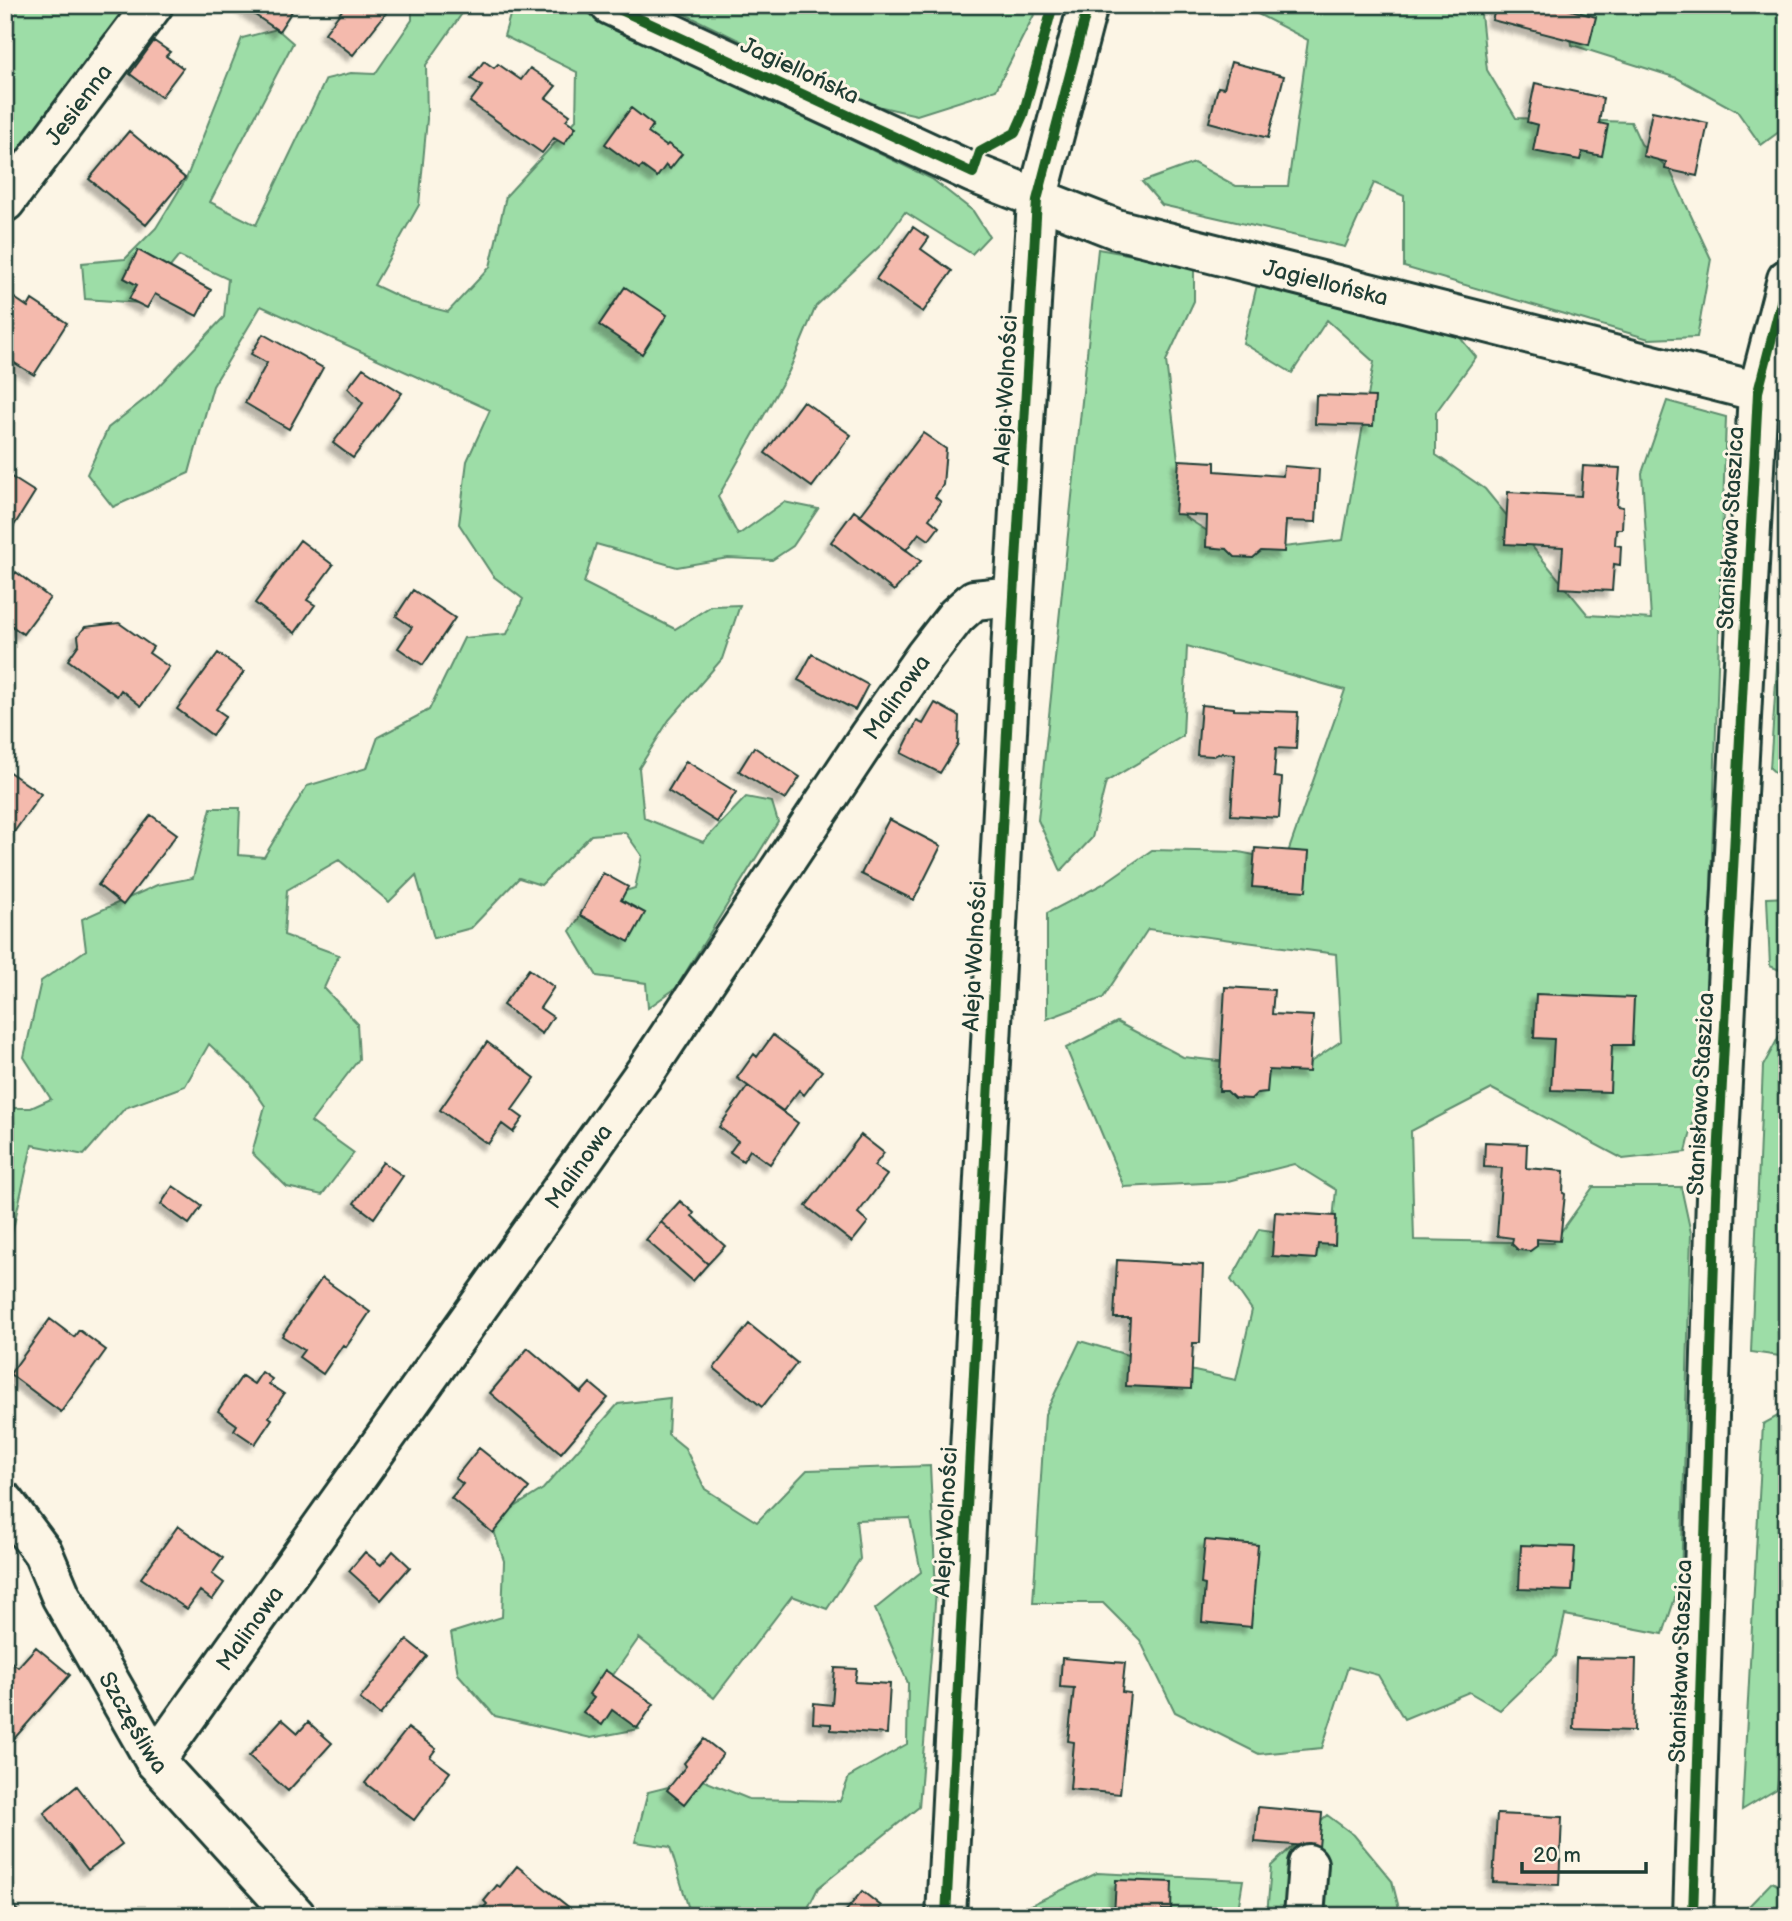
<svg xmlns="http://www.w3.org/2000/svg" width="1792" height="1921" font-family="'Balsamiq Sans',sans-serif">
<defs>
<filter id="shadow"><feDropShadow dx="-6" dy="6" stdDeviation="2" flood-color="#0004"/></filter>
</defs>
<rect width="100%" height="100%" fill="#fcf5e5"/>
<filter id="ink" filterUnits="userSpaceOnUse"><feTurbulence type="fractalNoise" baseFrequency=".0143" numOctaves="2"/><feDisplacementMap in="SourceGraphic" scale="14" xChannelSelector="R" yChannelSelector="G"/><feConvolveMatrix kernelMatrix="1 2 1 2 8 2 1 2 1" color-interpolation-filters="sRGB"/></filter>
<g filter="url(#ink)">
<path fill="#9ddda7" stroke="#5e8d6e" stroke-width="2" d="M5,5H132L8,165H5Z
M412,5H468L426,65L427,119L419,205L374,285L410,302L448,312L490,267L506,196L576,120L577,72L504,36L513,5H571L932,179L973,211L989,236L972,254L905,212L881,245L816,306L789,371L718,497L738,535L784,502L818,509L793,546L772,560L728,558L677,567L596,544L584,583L675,629L711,606L740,605L722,659L669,720L639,768L644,818L703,842L746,797L772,802L778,822L676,988L648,1008L646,983L597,976L570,931L590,902L635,888L642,856L625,832L591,835L541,885L519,878L471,928L434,938L416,875L389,902L339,860L287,890L284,935L339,955L324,988L357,1023L359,1059L311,1122L354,1153L322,1195L287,1187L252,1153L265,1106L248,1081L209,1044L185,1086L125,1108L84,1155L32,1145L5,1264V1108H31L51,1099L24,1057L41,981L86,950L82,919L157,885L193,878L211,808H240L238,855L264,857L307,786L367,768L378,737L429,710L464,638L507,634L523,599L493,576L459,524L467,461L490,410L261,306L213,386L189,473L113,507L87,474L108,428L150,395L224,317L228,279L179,256L141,303L85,299L82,263L125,259L156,228L186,179L242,38L277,29L293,43L210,202L256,225L326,79L351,73L375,74L412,20Z
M666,5H1039L996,90L917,115L873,105Z
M1230,5H1480L1487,70L1516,118L1631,122L1641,144L1670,170L1711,259L1697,337L1649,339L1404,267V196L1374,183L1345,247L1162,205L1142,182L1194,163L1236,186H1288L1308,40L1254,12Z
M1567,5H1787V126L1761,145L1737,111L1677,78L1572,45Z
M1098,249L1194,266V301L1166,361L1185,517L1241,552L1343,540L1374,362L1327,320L1292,373L1243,343L1257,285L1457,334L1476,357L1436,412V455L1485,489L1588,615L1651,619L1642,473L1667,401L1726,417L1705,1073L1686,1152L1623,1159L1492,1089L1411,1131L1414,1240L1553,1243L1593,1187H1681L1691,1233L1681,1580L1663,1634L1565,1615L1556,1656L1500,1710L1469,1692L1404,1719L1378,1675L1348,1667L1322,1748L1259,1754L1175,1712L1140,1640L1103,1603H1033L1045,1414L1080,1341L1148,1361L1236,1380L1252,1310L1231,1280L1259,1229L1331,1240L1336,1190L1294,1164L1224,1182L1124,1187L1066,1048L1117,1022L1183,1057L1299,1070L1341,1041L1336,954L1148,929L1103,998L1047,1019V913L1103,884L1152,850L1239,852L1285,861L1345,690L1187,646L1183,736L1106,782L1092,838L1061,871L1038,820Z
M1787,524V783L1770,768Z
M1787,897V973L1770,966L1767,898Z
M1782,1031L1787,1032V1357L1751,1352L1763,1066Z
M670,1398L668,1434L685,1448L705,1489L757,1522L807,1470L930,1466L936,1591L919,1807L818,1888L804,1916H691L670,1847L635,1842L648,1792L700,1779L749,1799L840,1801L849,1777L907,1744L908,1683L875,1609L921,1572L910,1518L856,1520L860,1559L827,1609L792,1596L714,1698L639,1638L611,1678L639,1729L591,1738L495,1716L458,1674L451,1633L502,1617L504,1561L491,1522L543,1489L618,1404Z
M1787,1411V1716L1777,1789L1742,1810L1763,1424Z
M1327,1815L1354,1835L1392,1881L1401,1916H1267L1271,1866Z
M1097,1873L1243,1880L1237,1916H1008Z
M1772,1882L1787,1890V1916H1746L1747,1908Z"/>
<path fill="#f4baad" stroke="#1f3d34" stroke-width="2" filter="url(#shadow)" d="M240,5H296L279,31Z
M346,5H386L390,8L353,55L325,33Z
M1497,5H1553L1596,17L1589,45L1492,20Z
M154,41L170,52L166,56L183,68L161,97L130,74Z
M484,61L494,68L498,64L521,80L530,68L556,86L546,98L570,115L566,120L576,127L564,144L554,138L542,153L470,102L482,86L471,79Z
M1231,62L1284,76L1268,138L1209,122L1218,87L1224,88Z
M1535,83L1603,98L1599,123L1608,125L1602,156L1582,152L1580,160L1533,151L1538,125L1527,122Z
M631,108L653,125L648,133L666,146L668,144L682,154L670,169L666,165L657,177L642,166L639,169L605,144Z
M1652,111L1708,123L1697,176L1665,169L1666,162L1643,156Z
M129,131L185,178L146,225L89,179Z
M913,227L929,238L921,249L952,271L923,312L876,279Z
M138,250L211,290L197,316L155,294L147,308L129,299L137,285L124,278Z
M625,287L667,315L642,354L599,325Z
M10,295L28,307L32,300L67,323L34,375L5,357V302Z
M263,334L323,368L289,429L245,403L267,363L251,354Z
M363,368L402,393L353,458L333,443L363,403L348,388Z
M1316,395L1375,397L1373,426L1315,424Z
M803,401L851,435L812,487L765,453Z
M923,433L946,449L943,485L935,497L941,502L929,519L939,527L929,540L919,533L906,550L860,516Z
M1179,460L1215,462V471L1283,476L1284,466L1319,469L1316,522L1286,521L1284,552L1261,551L1253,558L1235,557L1227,549L1206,547L1207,516L1175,514Z
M1583,466L1620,468L1617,506L1623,507L1622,529H1616L1615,545L1621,546L1620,565L1614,564L1612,591L1560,588L1563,547L1505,544L1508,492L1581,496Z
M5,473L35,492L5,540Z
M854,511L921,561L894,591L831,542Z
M300,540L333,565L307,600L315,605L295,633L255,603Z
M16,572L50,598L23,634L5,621V587Z
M413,590L455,618L423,665L398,648L412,627L396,616Z
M119,623L153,647L149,653L169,667L141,706L121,690L117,696L68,660L79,644L78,636L85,627Z
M218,653L244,672L216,709L226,716L212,735L177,709Z
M812,654L868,685L855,710L798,680Z
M935,703L959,716L958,744L940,773L901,753L917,721L923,724Z
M1201,705L1234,708V710L1298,712L1296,749L1276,748L1274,777L1282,778L1279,818L1231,815L1235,754L1221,753L1213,756L1197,755Z
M754,747L800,777L785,800L739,771Z
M686,761L736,792L717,822L668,791Z
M5,769L41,794L7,842L5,841Z
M151,815L177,834L123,905L98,885Z
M889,819L941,846L914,900L861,874Z
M1255,848L1309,852L1306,891L1252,887Z
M603,873L628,887L621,900L645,913L629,942L580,915Z
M529,969L554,987L540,1008L553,1017L542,1034L503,1005Z
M1225,987L1274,990L1272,1014L1313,1016L1309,1072L1269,1070L1267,1092L1257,1093L1251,1099L1234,1098L1227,1091H1219Z
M1536,994L1634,998L1632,1045H1612L1610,1092L1551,1090L1554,1039L1534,1038Z
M773,1035L822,1071L804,1095L799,1090L783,1111L737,1078L754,1054L757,1057Z
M487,1042L535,1078L512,1110L523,1118L513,1132L502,1124L488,1144L440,1110Z
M748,1086L798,1123L770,1164L750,1150L743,1161L730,1152L738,1141L719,1127Z
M861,1135L884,1153L874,1166L887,1175L858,1213L868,1222L852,1242L806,1206Z
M1485,1142L1527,1144L1526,1168L1564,1171L1563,1193L1565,1194L1560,1241L1537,1239V1246L1530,1251L1518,1250L1512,1244L1513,1238L1497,1236L1502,1168L1484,1167Z
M383,1162L403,1176L374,1218L354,1203Z
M173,1186L202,1206L189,1224L161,1204Z
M680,1201L694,1213L692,1216L725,1246L708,1264L661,1222Z
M1275,1212L1336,1216L1335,1245L1318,1244L1316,1259L1272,1256Z
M661,1222L708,1264L693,1281L646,1240Z
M1117,1260L1203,1265L1200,1343H1193L1191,1389L1126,1386L1130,1318H1114Z
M322,1278L370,1312L346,1347L343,1345L323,1374L299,1357L304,1350L282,1336Z
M50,1319L74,1337L79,1330L106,1350L61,1412L10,1374Z
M749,1324L797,1363L762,1407L714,1368Z
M528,1348L581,1393L590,1383L608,1398L561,1453L490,1393Z
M262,1372L272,1379L269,1384L284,1394L269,1417L272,1419L255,1444L234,1430L237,1425L218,1411L242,1376L254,1384Z
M479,1448L529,1488L493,1533L451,1498L463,1484L455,1478Z
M178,1526L223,1558L212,1574L224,1583L212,1600L200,1591L187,1609L141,1578Z
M1205,1540L1258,1545L1251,1627L1202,1622L1205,1585L1201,1584Z
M1521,1545L1575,1547L1572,1591L1519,1589Z
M393,1551L410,1567L381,1600L349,1571L365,1552L381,1565Z
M407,1640L427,1656L380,1715L360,1699Z
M36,1647L70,1675L6,1748L5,1682L8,1678L5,1676V1666L10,1661L18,1667Z
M1062,1658L1125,1663L1122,1692L1130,1693L1120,1794L1070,1789L1074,1742L1068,1741L1074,1688L1060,1687Z
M1576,1658L1636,1659L1634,1731L1574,1729Z
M835,1668L857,1669L855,1682L890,1684L887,1734L831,1730V1724L813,1723L814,1703L832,1705Z
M605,1670L654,1704L637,1728L612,1710L602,1725L583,1712L594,1698L589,1694Z
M282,1719L298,1733L308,1722L332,1743L288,1791L249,1756Z
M408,1728L436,1749L430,1757L450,1772L414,1820L365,1783Z
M704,1739L723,1754L684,1804L667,1790L686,1766L684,1763Z
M77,1786L122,1844L88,1870L44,1813Z
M1258,1807L1322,1813L1319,1847L1255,1842Z
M1497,1814L1562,1817L1559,1885L1493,1882Z
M517,1866L571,1909L565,1916L477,1915L487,1904L484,1901L497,1885L500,1887Z
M1116,1880L1172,1882L1171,1910H1162L1161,1916H1111L1114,1915Z
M862,1891L881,1906L873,1916H842Z
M5,1898L23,1916H5Z"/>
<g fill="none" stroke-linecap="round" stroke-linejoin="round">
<g stroke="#1f3d34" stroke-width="44">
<g id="minor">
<path id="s1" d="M610,5L973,173L1116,229L1787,399"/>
<path id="s2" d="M5,202L153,5"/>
<path id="s3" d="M5,1502L43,1553L61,1596L155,1761L296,1916"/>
<path id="s4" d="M155,1761L648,1068L868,737L925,656L956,616L974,600L1014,596"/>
<path d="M946,1916L1014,596L1037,200L1088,5"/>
<path d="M1304,1916L1308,1864"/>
<path d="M1693,1916L1716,1197L1758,392L1787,279"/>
</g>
</g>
<use href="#minor" stroke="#fcf5e5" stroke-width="38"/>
<g stroke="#fcf5e5" stroke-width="15">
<path id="cycleway" d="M610,5L973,173L980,152L1015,133L1023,115L1053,5
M946,1916L1014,596L1037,200L1088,5
M1693,1916L1716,1197L1758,392L1787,279"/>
</g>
<use href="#cycleway" stroke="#1b5e20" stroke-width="10"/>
</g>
</g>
<g text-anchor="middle" stroke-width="6" stroke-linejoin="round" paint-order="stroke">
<g font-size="23" fill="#1f3d34" stroke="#fcf5e5">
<text transform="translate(800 70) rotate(25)" y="8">Jagiellońska</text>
<text dy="8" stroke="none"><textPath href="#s2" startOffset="122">Jesienna</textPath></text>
<text dy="8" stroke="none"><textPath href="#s1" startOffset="770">Jagiellońska</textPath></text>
<text transform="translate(1005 390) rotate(-87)" y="8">Aleja Wolności</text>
<text transform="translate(1730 528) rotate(-87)" y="8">Stanisława Staszica</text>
<text dy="8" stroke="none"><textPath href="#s4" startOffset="1297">Malinowa</textPath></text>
<text transform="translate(974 956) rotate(-87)" y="8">Aleja Wolności</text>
<text transform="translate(1700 1094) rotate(-87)" y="8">Stanisława Staszica</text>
<text dy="8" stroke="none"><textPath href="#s4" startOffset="730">Malinowa</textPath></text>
<text transform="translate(945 1522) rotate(-87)" y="8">Aleja Wolności</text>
<text dy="8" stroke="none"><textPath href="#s4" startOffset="163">Malinowa</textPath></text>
<text transform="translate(1680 1661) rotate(-88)" y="8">Stanisława Staszica</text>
<text dy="8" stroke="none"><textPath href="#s3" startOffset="256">Szczęśliwa</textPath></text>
</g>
</g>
<rect width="1792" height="1921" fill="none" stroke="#fcf5e5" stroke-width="28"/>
<rect x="14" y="14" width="1764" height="1893" fill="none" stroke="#1f3d34" stroke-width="2.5" filter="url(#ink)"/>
<path d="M1522 1862v10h124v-10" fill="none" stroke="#1f3d34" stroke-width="3.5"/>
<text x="1533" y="1862" font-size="21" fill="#1f3d34" stroke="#fcf5e5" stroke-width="5" paint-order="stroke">20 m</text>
</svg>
